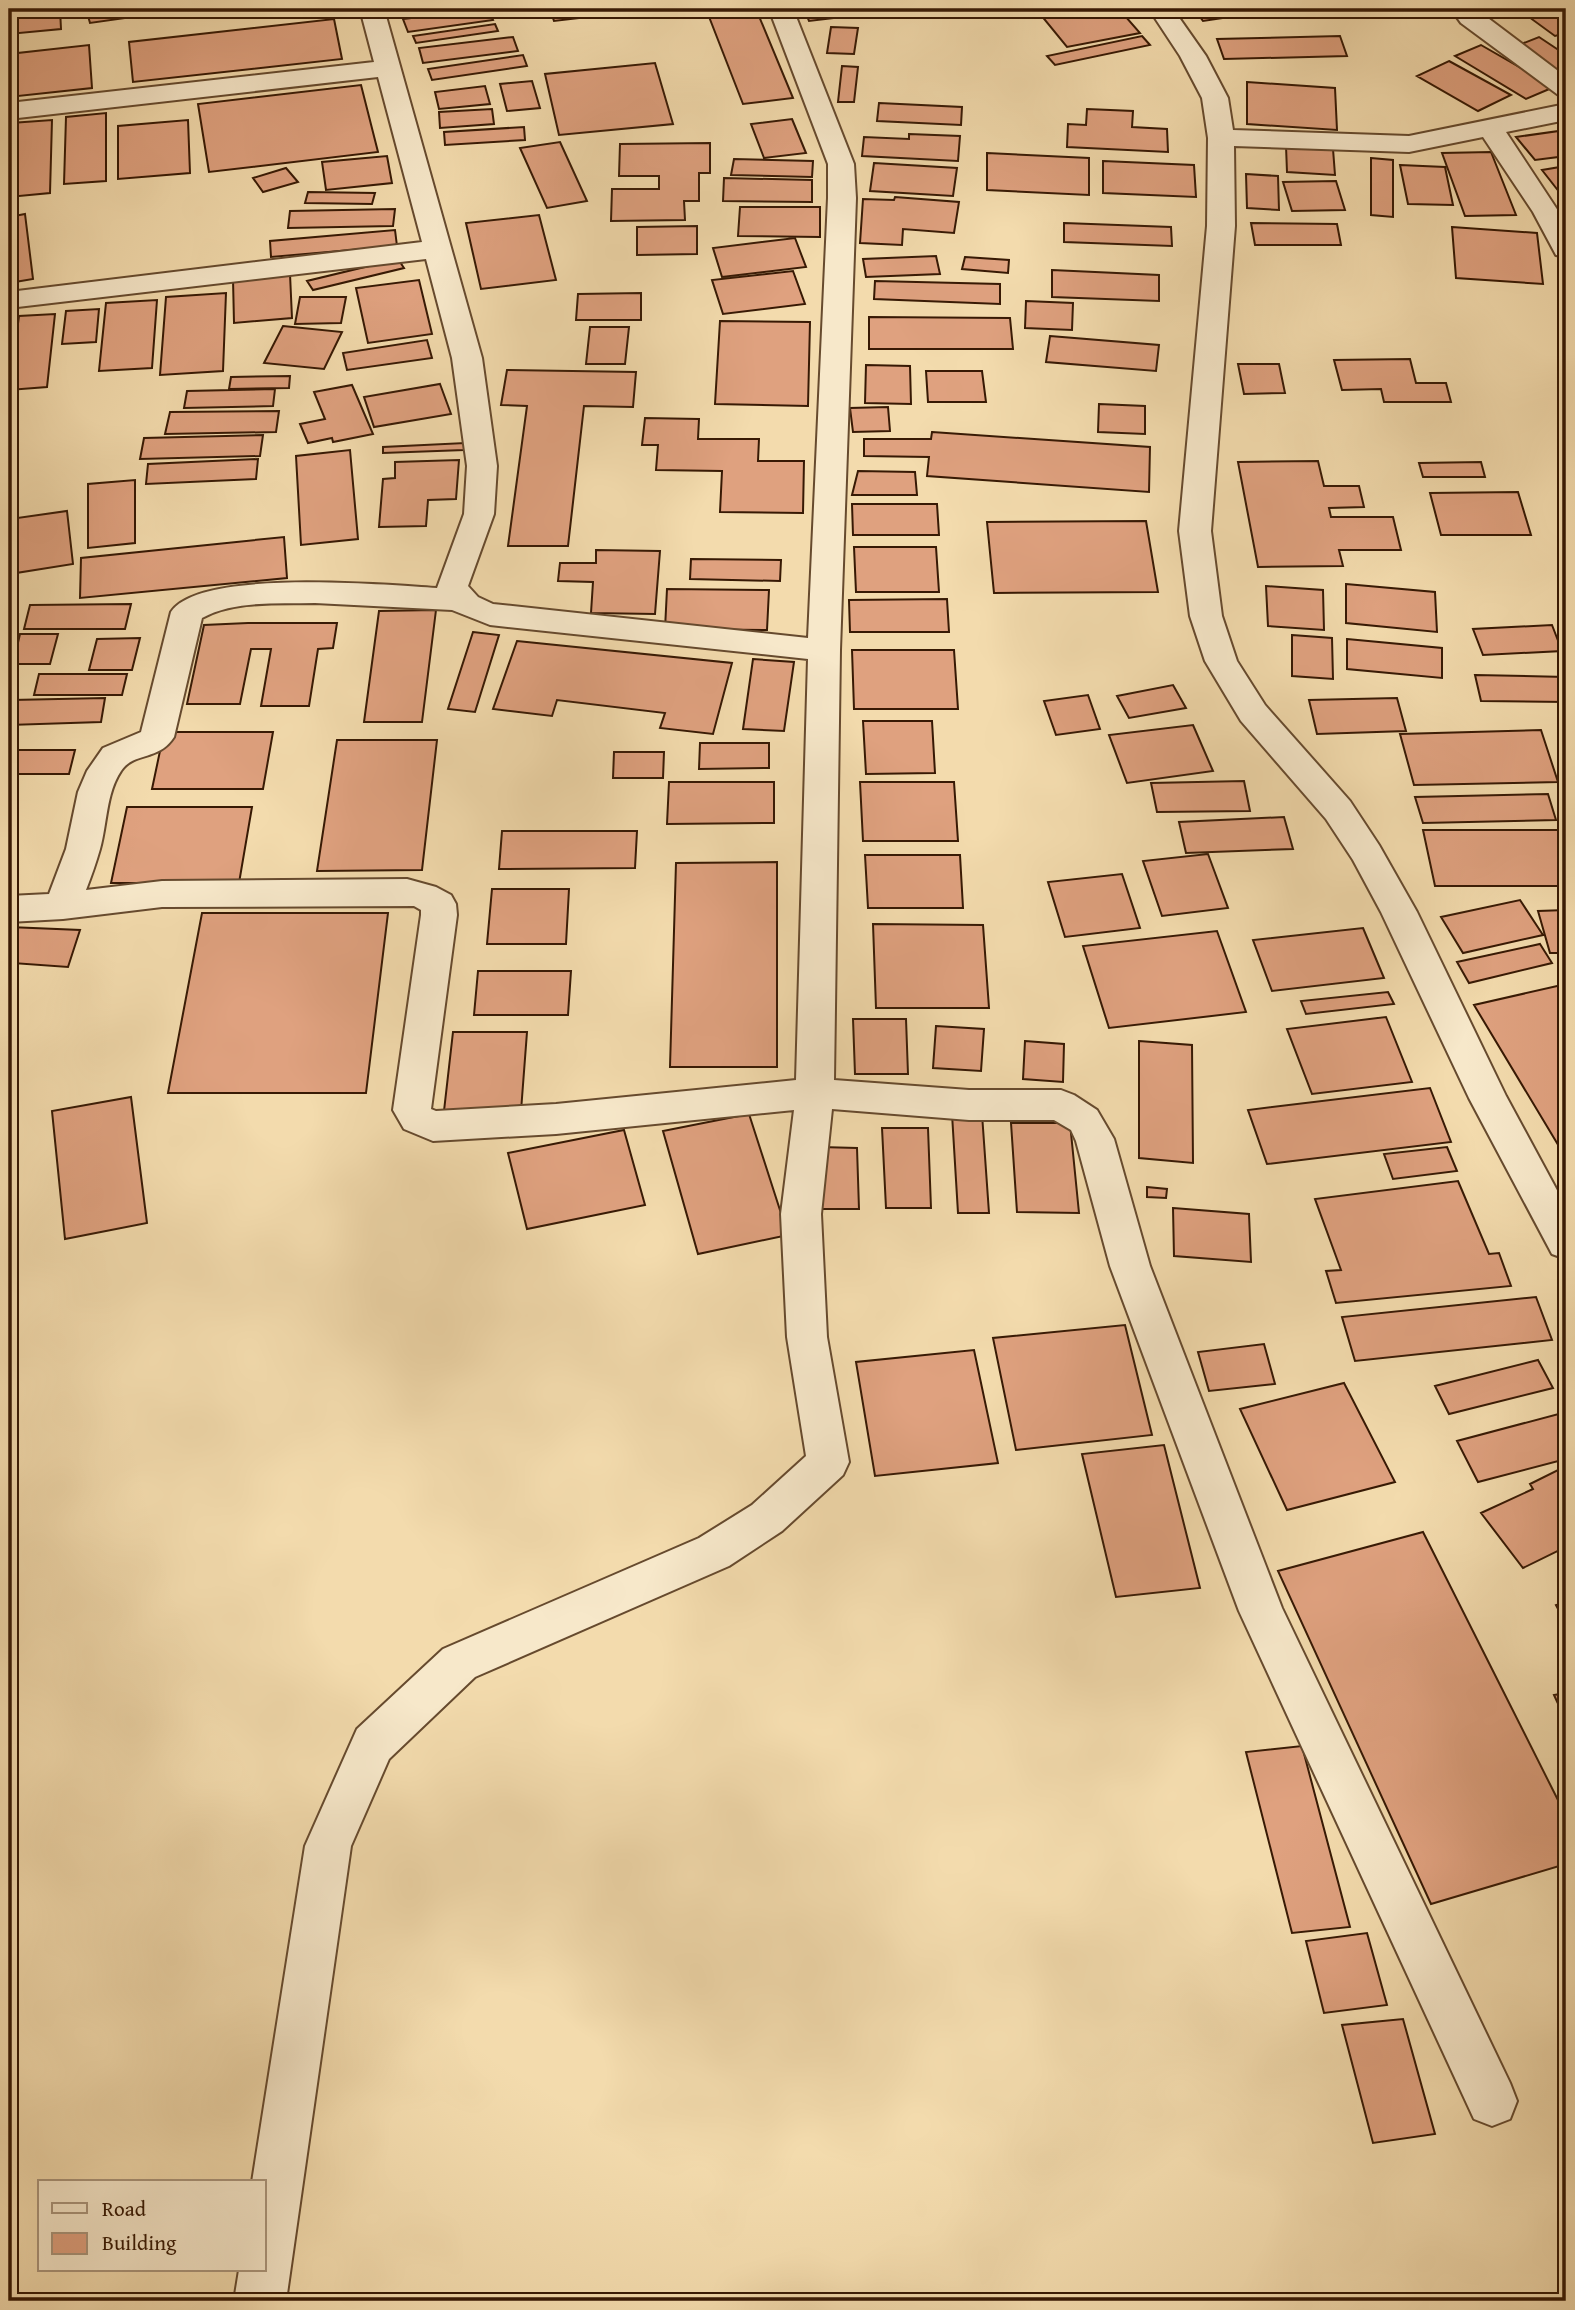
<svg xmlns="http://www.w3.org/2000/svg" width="1575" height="2310" font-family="'Gentium Book Plus',serif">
<rect width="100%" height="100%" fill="#f3dbad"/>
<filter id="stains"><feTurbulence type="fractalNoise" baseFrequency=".00286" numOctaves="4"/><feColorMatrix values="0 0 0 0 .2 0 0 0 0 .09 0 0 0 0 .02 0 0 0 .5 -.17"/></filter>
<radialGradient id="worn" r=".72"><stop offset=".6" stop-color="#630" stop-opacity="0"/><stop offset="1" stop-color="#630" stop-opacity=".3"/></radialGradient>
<path fill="#dfa17f" stroke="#371904" stroke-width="2" d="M9,9H60L61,29L9,34Z
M86,9H189L90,23Z
M401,9H440V10L404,16Z
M488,9L493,20L408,32L403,19Z
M550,9H594L597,16L554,21Z
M706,9H756L793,98L743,104Z
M804,9H875L877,13L809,21Z
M1036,9H1119L1140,33L1067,47Z
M1194,9H1230L1236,16L1203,21Z
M1518,9H1566V33L1555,36Z
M334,19L342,59L133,82L129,42Z
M495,24L498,31L416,43L413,36Z
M831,27L858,28L854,54L827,53Z
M1142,36L1150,45L1055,65L1047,56Z
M1340,36L1347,56L1224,59L1217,39Z
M513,37L518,51L423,63L419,48Z
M1539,37L1566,55V80L1514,47Z
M89,45L92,88L9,97V54Z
M1481,45L1554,87L1526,99L1455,56Z
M523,55L527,66L432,80L428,69Z
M1449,61L1511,95L1478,111L1417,76Z
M655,63L673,124L559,135L545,74Z
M842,66L858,67L854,102H838Z
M532,81L540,108L507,111L500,84Z
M1247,82L1335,88L1337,130L1247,124Z
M361,85L378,152L209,172L198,104Z
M485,86L490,104L439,109L435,92Z
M879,103L962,107L961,125L877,121Z
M492,109L494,124L440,128L439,112Z
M1087,109L1133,111L1132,127L1167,129L1168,152L1067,147L1068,124L1086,125Z
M106,113V181L64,184L66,117Z
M792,119L806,153L764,158L751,124Z
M52,120L50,193L9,197L11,123Z
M188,120L190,173L118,179V126Z
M524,127L525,140L445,145L444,132Z
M1566,130V156L1535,160L1516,137Z
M909,134L960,136L958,161L862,156L864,137L909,139Z
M560,142L587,201L547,208L520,148Z
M710,143V173H699V201H684L685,220L611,221L612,189H659V176H619L620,144Z
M1286,146L1333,149L1335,175L1287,172Z
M1491,152L1516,215L1465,216L1442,153Z
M987,153L1089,158V195L987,190Z
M387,156L392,183L326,190L322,162Z
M1371,158L1393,160V217L1371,215Z
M734,159L813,161L812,177L731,175Z
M1103,161L1194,165L1196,197L1103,193Z
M874,163L957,168L953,196L870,191Z
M1400,165L1445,167L1453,205L1408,204Z
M1566,166V192L1560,193L1542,170Z
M286,168L298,182L263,192L253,178Z
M1246,174L1278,176L1279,210L1247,208Z
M724,178L812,180V202L723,201Z
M1336,181L1345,210L1292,211L1283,182Z
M308,192L375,193L372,204L305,203Z
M895,197L959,202L954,233L903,229L902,245L860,243L863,199L894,200Z
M740,207H820V237L738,236Z
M395,209L393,226L288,228L290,211Z
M25,214L33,279L9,283V217Z
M539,215L556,280L481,289L466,223Z
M1064,223L1171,227L1172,246L1064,242Z
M1251,223L1337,224L1341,245H1255Z
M697,226V254L637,255V227Z
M1452,227L1537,233L1543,284L1456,278Z
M395,230L397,246L271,257L270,241Z
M795,238L806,267L722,277L713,248Z
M936,256L940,274L866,277L863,259Z
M965,257L1009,260L1008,273L962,269Z
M398,259L404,268L313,290L307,281Z
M1052,270L1159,275V301L1052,297Z
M793,271L805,304L723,314L712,280Z
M290,274L292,318L234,323L233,279Z
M419,280L432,334L368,343L356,288Z
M875,281L1000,284V304L874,299Z
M226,293L223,371L160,375L166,297Z
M641,293V320H576L578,294Z
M300,297H346L341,323L295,324Z
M157,300L152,368L99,371L106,303Z
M1026,301L1073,303L1072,330L1025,328Z
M99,309L96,342L62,344L66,311Z
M55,314L47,387L9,390L19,316Z
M869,317L1010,318L1013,349H869Z
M720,321L810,322L808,406L715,404Z
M283,326L342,332L324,369L264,363Z
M590,327H629L625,364H586Z
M1050,336L1159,345L1156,371L1046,362Z
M427,340L432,358L347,370L343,353Z
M1410,359L1416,383H1446L1451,402H1384L1381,389L1342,390L1334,360Z
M1238,364H1279L1285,393L1244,394Z
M866,365L910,366L911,404L865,403Z
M507,370L636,372L633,407L584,406L568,546H508L527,406L501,405Z
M926,371H982L986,402H928Z
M290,376L289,388L229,389L231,377Z
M440,384L451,414L374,427L364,397Z
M352,385L373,434L333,442L332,438L308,443L300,424L325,419L314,392Z
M275,389L273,406L184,408L187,391Z
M1099,404L1145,406V434L1098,432Z
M888,407L890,431L853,432L850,408Z
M279,411L276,432L165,434L170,412Z
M645,418L699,419L698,439H759L758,461H804L803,513L720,512L722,471L656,470L658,445H642Z
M932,432L1150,447L1149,492L927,476L929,457L864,456V439H931Z
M263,435L260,456L140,459L144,438Z
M465,443L464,450L383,453V447Z
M350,450L358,539L301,545L296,456Z
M258,459L256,479L146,484L148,464Z
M459,460L456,499L428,500L426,526L379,527L383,479L395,478V462Z
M1318,461L1324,486H1359L1364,507L1329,508L1331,517H1393L1401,550H1339L1343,566L1258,567L1238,462Z
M1481,462L1485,477H1423L1419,463Z
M858,471L915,472L917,495H852Z
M135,480V543L88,548V484Z
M1518,492L1531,535H1441L1430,493Z
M852,504H937L939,535H853Z
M67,511L73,564L16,573L10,519Z
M1146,521L1158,592L994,593L987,522Z
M284,537L287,578L80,598L81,558Z
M854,547H936L939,592H856Z
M596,550L660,551L655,614L591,613L593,582L558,581L560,563H596Z
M691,559L781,560L780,581L690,579Z
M1346,584L1435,592L1437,632L1346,623Z
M1266,586L1323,590L1324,630L1268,626Z
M667,589L769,590L767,630L665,629Z
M947,599L949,632H850L849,600Z
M131,604L125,629H24L30,605Z
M436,610L422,722H364L379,611Z
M248,623H337L333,648L318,649L309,706H261L271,649H251L240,704H187L204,625Z
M1552,625L1562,651L1483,655L1473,629Z
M473,632L499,635L475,712L448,709Z
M20,634H58L50,664H13Z
M1292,635L1332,638L1333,679L1292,676Z
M140,638L132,670H89L97,639Z
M1347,639L1442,648V678L1347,669Z
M517,641L732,663L713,734L660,728L665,713L557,700L552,716L493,709Z
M852,650H954L958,709H854Z
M753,659L794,662L784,731L743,729Z
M39,674H127L122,695H34Z
M1475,675L1566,677V702L1481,701Z
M1173,685L1186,708L1129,718L1117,696Z
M1088,695L1100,729L1056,735L1044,701Z
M105,698L101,722L9,725L12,700Z
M1397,698L1406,731L1317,734L1309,700Z
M863,721H932L935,773L866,774Z
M1193,725L1213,771L1127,783L1109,735Z
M1541,730L1558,782L1414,785L1400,734Z
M164,732H273L263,789H152Z
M337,740H437L422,870L317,871Z
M700,743H769V768L699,769Z
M9,750H75L69,774H9Z
M614,752H664L663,778H613Z
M1244,781L1250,811L1157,812L1151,783Z
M669,782H774V823L667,824Z
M860,782H954L958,841H863Z
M1548,794L1556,820L1423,823L1415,797Z
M127,807H252L239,883H111Z
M1284,817L1293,849L1186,853L1179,822Z
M1423,830H1559L1566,857V886H1435Z
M502,831H637L635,868L499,869Z
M1208,854L1228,908L1162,916L1143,861Z
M865,855H960L963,908H868Z
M777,862V1067H670L676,863Z
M1122,874L1140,928L1065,937L1048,882Z
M492,889H569L566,944H487Z
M1520,900L1543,935L1463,953L1441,917Z
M1566,910V953H1550L1538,911Z
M202,913H388L366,1093H168Z
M873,924L983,925L989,1008H876Z
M9,927L80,930L68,967L13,963L9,975Z
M1363,928L1384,978L1272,991L1253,940Z
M1217,931L1246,1012L1109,1028L1083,946Z
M1540,944L1552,963L1469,983L1457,962Z
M478,971H571L568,1015H474Z
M1566,984V1152L1563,1153L1474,1005Z
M1388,992L1394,1004L1306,1014L1301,1001Z
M1386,1017L1412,1082L1312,1094L1287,1029Z
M853,1019H906L908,1074H855Z
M936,1026L984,1029L981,1071L933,1068Z
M453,1032H527L521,1111H444Z
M1025,1041L1064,1044L1063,1082L1023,1079Z
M1139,1041L1192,1045L1193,1163L1139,1158Z
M1430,1088L1451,1142L1267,1164L1248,1110Z
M131,1097L147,1223L65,1239L52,1111Z
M749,1114L788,1235L698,1254L663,1131Z
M952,1114H982L989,1213H958Z
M1011,1123H1070L1079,1213L1017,1212Z
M882,1128H928L931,1208H886Z
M624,1130L645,1205L527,1229L508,1153Z
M820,1147L857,1148L859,1209H821Z
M1447,1147L1457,1171L1393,1179L1384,1154Z
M1458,1181L1489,1254L1499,1253L1511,1286L1336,1303L1326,1271L1341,1270L1315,1199Z
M1147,1187L1167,1189L1166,1198L1147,1197Z
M1173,1208L1249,1214L1251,1262L1174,1256Z
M1536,1297L1552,1340L1355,1361L1342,1317Z
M1125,1325L1152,1435L1016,1450L993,1338Z
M1264,1344L1275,1384L1209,1391L1198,1352Z
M974,1350L998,1463L875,1476L856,1362Z
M1538,1360L1553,1388L1449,1414L1435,1386Z
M1344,1383L1395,1482L1287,1510L1240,1409Z
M1566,1412V1459L1478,1482L1457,1441Z
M1164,1445L1200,1588L1116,1597L1082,1454Z
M1566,1466V1547L1523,1568L1481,1513L1533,1489L1530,1484Z
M1423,1532L1566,1816V1864L1431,1904L1278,1571Z
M1566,1602V1624L1556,1605Z
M1566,1693V1721L1554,1695Z
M1302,1746L1350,1927L1292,1933L1246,1752Z
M1367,1933L1387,2005L1324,2013L1306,1941Z
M1403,2019L1435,2134L1373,2143L1342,2025Z"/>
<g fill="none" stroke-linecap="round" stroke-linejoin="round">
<g stroke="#664a2e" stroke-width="4">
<path id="minor" d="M360,9H384L482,358L497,466L494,514L468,586L478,597L493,604L808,638L828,198V164L769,9H793L854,164L856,198L840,650L834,1080L969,1090H1061L1074,1095L1097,1110L1114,1139L1150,1266L1282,1608L1510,2083L1517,2101L1510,2119L1492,2126L1474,2119L1239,1611L1110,1266L1076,1141L1071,1130L1054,1120H969L832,1109L821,1214L827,1337L849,1462L843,1475L782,1531L729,1566L475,1677L389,1759L351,1846L286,2301H234L239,2270H264V2182H252L305,1846L357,1729L443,1649L699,1538L752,1505L806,1456L787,1337L781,1214L794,1110L556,1134L433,1141L404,1129L393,1110L421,915V910L414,906L162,907L63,919L9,922V896L49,894L66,849L78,792L87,771L103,748L141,732L171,612C199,568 387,585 437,588L464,514L467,466L452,358L426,259L9,308V292L422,242L378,77L9,119V103L374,62ZM315,603L452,610L490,625L808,659L796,1080L556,1104L436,1111L431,1109L457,915L456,904L451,895L436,887L407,879L162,881L86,890C91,877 96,863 100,849C107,825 106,793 121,771C133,752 159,761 174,737L202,618C235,600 278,604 315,603Z
M1149,9H1173L1206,56L1228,98L1233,130L1409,136L1566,104V120L1506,132L1566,223V257L1556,255L1533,212L1483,137L1409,152L1234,146L1235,226L1211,531L1222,616L1237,661L1265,705L1350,801L1379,845L1417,912L1506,1096L1566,1207V1259L1552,1254L1469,1098L1381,912L1353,860L1326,819L1241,721L1205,661L1190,616L1179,531L1207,226L1208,138L1202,98L1180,56Z
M1451,9H1476L1566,77V97L1557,94L1461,23Z"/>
</g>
<use href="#minor" fill="#f7e8ca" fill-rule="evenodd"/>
</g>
<rect width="1575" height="2310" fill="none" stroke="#f3dbad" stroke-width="35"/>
<rect x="10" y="10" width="1554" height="2289" fill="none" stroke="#371904" stroke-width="3.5"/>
<rect x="18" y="18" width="1540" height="2275" fill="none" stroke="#371904" stroke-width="2"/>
<rect x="38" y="2180" width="228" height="91" fill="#f7e8ca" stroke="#aa957b" stroke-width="2"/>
<rect x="52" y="2203" width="35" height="10" fill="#f7e8ca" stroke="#aa957b" stroke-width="2"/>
<text x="102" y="2216" font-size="21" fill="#371904">Road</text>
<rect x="52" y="2233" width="35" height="21" fill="#dfa17f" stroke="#aa957b" stroke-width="2"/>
<text x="102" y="2250" font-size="21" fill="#371904">Building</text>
<rect width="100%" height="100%" filter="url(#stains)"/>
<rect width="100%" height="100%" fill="url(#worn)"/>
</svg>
